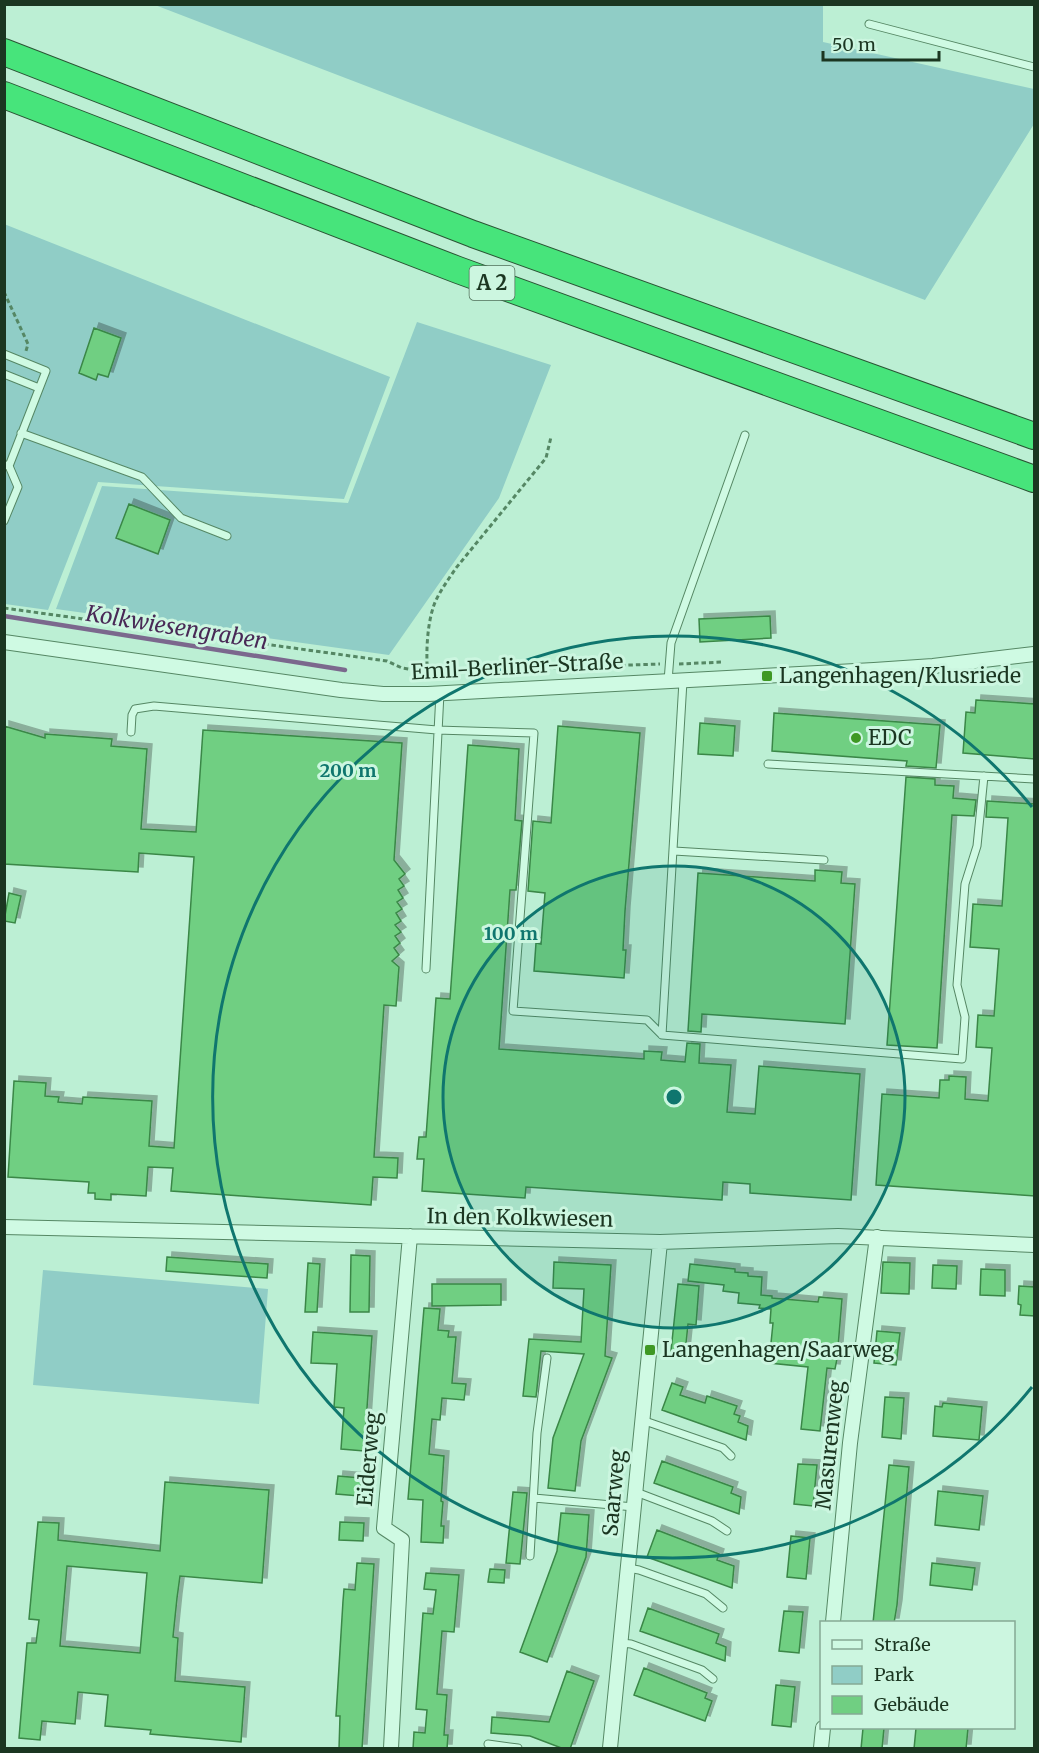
<svg xmlns="http://www.w3.org/2000/svg" width="1039" height="1753" font-family="Merriweather,serif">
<defs>
<filter id="shadow"><feDropShadow dx="5" dy="-5" stdDeviation="0" flood-color="#0004"/></filter>
</defs>
<rect width="100%" height="100%" fill="#bcefd4"/>
<path fill="#90cdc6" d="M155,5H823V42L1034,89V124L925,300Z
M4,224L390,377L344,499L98,482L48,610L5,604Z
M417,322L551,365L499,498L389,655L56,609L102,486L348,503Z
M43,1270L268,1289L259,1404L33,1385Z"/>
<g fill="none" stroke-linecap="round" stroke-linejoin="round">
<path stroke="#7b688d" stroke-width="4.5" d="M4,616L345,670"/>
</g>
<path fill="#70cf82" stroke="#3a8747" stroke-width="1.5" fill-rule="evenodd" filter="url(#shadow)" d="M94,328L121,338L108,377L98,374L96,380L79,373Z
M129,504L170,520L158,554L116,538Z
M770,616L771,638L700,642L699,619Z
M976,700L1035,704V759L963,753L966,712L975,713Z
M774,713L940,725L936,768L906,766L907,761L772,751Z
M700,723L735,726L733,756L698,754Z
M4,726L45,738V734L112,739L111,746L147,749L141,829L196,832L203,730L402,743L394,860L405,874L399,879L404,886L398,890L403,898L397,902L402,909L396,913L401,921L395,925L401,932L395,936L400,943L394,948L399,955L392,961L399,967L396,1006L384,1005L374,1157L398,1158L397,1178L373,1177L371,1205L171,1191L173,1168L148,1167L146,1196L111,1194V1200L95,1199V1193H88L89,1182L8,1177L14,1081L46,1083L45,1096L59,1097L58,1102L82,1104L83,1097L152,1101L149,1146L174,1148L194,857L139,853L138,872L4,864Z
M558,726L640,733L625,911L623,950H626L624,978L534,971L536,943L541,944L545,893L528,891L533,821L551,823Z
M468,745L519,749L515,820L522,821L516,890H510L499,1049L644,1059V1051L662,1052L661,1060L685,1062L687,1043L700,1044L699,1063L731,1065L727,1112L755,1114L759,1066L860,1074L851,1200L750,1193V1184L723,1182L722,1200L526,1187L525,1198L422,1191L424,1159H417L419,1137H426L436,998L450,999Z
M906,777L935,779V785L954,786L953,798L976,800L974,816L952,815L937,1048L887,1045Z
M987,801L1035,804V1196L876,1185L882,1094L939,1098L940,1080H949V1076L966,1077L965,1099L988,1101L992,1048L976,1047L978,1015L994,1016L999,949L970,947L973,904L1002,906L1008,818L986,817Z
M815,870L842,872L841,883L855,884L845,1024L702,1014L701,1032L688,1031L698,873L815,881Z
M9,893L21,896L15,923L4,921Z
M351,1255L370,1256L369,1312H350Z
M167,1257L268,1264L267,1278L166,1271Z
M554,1262L611,1265L605,1356L612,1358L581,1441L575,1491L548,1488L553,1438L584,1354L541,1351L536,1397L523,1396L529,1339L581,1342L584,1289L553,1288Z
M883,1262L910,1263L909,1294L881,1293Z
M308,1263L320,1264L317,1312H305Z
M690,1264L735,1269V1272L748,1273V1276L762,1277L761,1295L772,1296V1298L818,1302L819,1297L842,1299L837,1359L835,1369L827,1368L820,1431L801,1429L808,1367L769,1363L773,1323H770L771,1309L759,1308L760,1305L738,1303L739,1293L723,1291L724,1285L688,1281Z
M933,1265L957,1266L956,1289L932,1288Z
M981,1269L1005,1270V1296L980,1295Z
M432,1284H501V1305L432,1306Z
M678,1284L699,1286L696,1325L688,1324L685,1353L671,1351Z
M1019,1286L1035,1287V1316L1020,1315L1021,1305L1018,1304Z
M424,1308L440,1309L438,1330L449,1331L448,1337H456L452,1383L466,1384L464,1400L442,1398L440,1420L432,1419L429,1454L444,1456L441,1501L443,1502L441,1526H444L443,1543L421,1542L423,1500L408,1499Z
M877,1331L900,1333L896,1365L874,1363Z
M313,1332L372,1336L364,1451L341,1449L344,1408L334,1407L337,1364L311,1363Z
M672,1383L683,1387L680,1395L705,1403L707,1396L737,1406L734,1414L740,1416L738,1422L748,1426L746,1440L662,1410Z
M885,1397L904,1398L901,1439L882,1437Z
M943,1403L982,1407L979,1440L933,1436L935,1406L942,1407Z
M662,1461L733,1487L731,1493L741,1497L739,1514L654,1483Z
M798,1464L817,1465L813,1506L794,1504Z
M889,1465L909,1467L897,1605L894,1623H873Z
M338,1476L361,1478L360,1496L336,1494Z
M165,1482L269,1490L262,1583L180,1576L177,1598L173,1637L178,1638L175,1681L245,1687L241,1742L150,1734L151,1730L105,1726L108,1695L78,1692L75,1724L42,1721L40,1740L19,1738L27,1643H36L39,1620L29,1619L38,1522L59,1523L58,1540L160,1551ZM67,1566L147,1573L140,1653L60,1646Z
M938,1491L983,1496L979,1530L935,1525Z
M513,1492L527,1493L520,1564L506,1563Z
M561,1513L589,1515L586,1557L547,1662L520,1652L557,1551Z
M340,1522L364,1523L363,1541L339,1540Z
M657,1530L719,1554L717,1560L734,1566L732,1588L647,1557Z
M791,1536L810,1538L806,1579L787,1577Z
M357,1563L374,1564L362,1749H339L340,1716H336L343,1601L344,1589L355,1590Z
M932,1563L975,1568L972,1590L930,1585Z
M490,1569L505,1570L504,1583L488,1582Z
M426,1573L459,1575L454,1632L442,1631L437,1694L447,1695L444,1735H448L447,1749H413L414,1732L425,1733L427,1710L416,1709L423,1613L433,1614L436,1590L424,1589Z
M648,1608L719,1634L716,1643L726,1647L725,1661L640,1631Z
M784,1611L803,1612L799,1653L779,1651Z
M644,1668L707,1693L705,1698L712,1701L705,1721L634,1695Z
M567,1671L594,1681L570,1749H564L530,1736L491,1733L492,1717L549,1722Z
M776,1685L795,1687L791,1727L772,1725Z
M863,1728H884L882,1749H861Z
M916,1728H968L966,1749H914Z"/>
<g fill="none" stroke-linecap="round" stroke-linejoin="round">
<g stroke="#558764" stroke-width="9">
<path id="service" d="M869,24L1034,67
M4,354L46,371L9,466
M4,374L39,388
M21,433L142,477L181,518L227,536
M4,521L18,487L9,466L5,465
M668,681L671,643L745,435
M131,732L132,715L135,709L154,706L437,730L534,733L513,1011L647,1020L662,1035L962,1059L965,1017L957,985L965,884L977,846L984,776
M768,764L1034,779
M674,851L824,860
M426,969L440,693
M662,1035L683,681
M642,1420L723,1448L731,1456
M636,1492L712,1521L727,1531
M534,1498L634,1507
M530,1556L537,1433L547,1358
M628,1568L639,1570L706,1594L723,1608
M621,1643L631,1644L702,1670L713,1679
M488,1744L518,1748"/>
</g>
<g stroke="#558764" stroke-width="16">
<path id="minor" d="M4,642L341,690L383,694H428L874,670L933,666L1034,654
M4,1227L660,1242L838,1236L1034,1245
M833,1622L850,1443L877,1237
M391,1748L402,1540L384,1528L410,1236
M610,1748L660,1242
M821,1748L823,1728"/>
</g>
<g stroke="#2a5434" stroke-width="28">
<path id="motorway" d="M4,52L473,234L1034,436
M4,95L458,270L1034,479"/>
</g>
<path stroke="#558764" stroke-width="3" stroke-dasharray="4.5 3" stroke-linecap="butt" d="M4,292L28,344L26,351
M4,608L387,661L402,668L427,672L660,664
M679,664L723,662
M428,681C426,658 426,628 434,605C439,592 448,580 456,568L546,458L551,437"/>
<use href="#service" stroke="#cffae3" stroke-width="7"/>
<use href="#minor" stroke="#cffae3" stroke-width="14"/>
<use href="#motorway" stroke="#47e47b" stroke-width="26"/>
</g>
<circle cx="674" cy="1097" r="231" fill="#0f766e" fill-opacity=".12"/>
<g fill="none" stroke="#0f766e" stroke-width="3">
<circle cx="674" cy="1097" r="231"/>
<path d="M1032 1387A461 461 0 1 1 1032 807"/>
</g>
<g fill="#3e9823" stroke="#ccf6e0" stroke-width="2">
<rect x="761" y="670" width="12" height="12" rx="3"/>
<circle cx="856" cy="738" r="6"/>
<rect x="644" y="1344" width="12" height="12" rx="3"/>
</g>
<g text-anchor="middle" stroke-width="6" stroke-linejoin="round" paint-order="stroke">
<rect fill="#ccf6e0" stroke="#50705a" stroke-width="1.5" x="469.5" y="266" width="45" height="34" rx="4.5"/>
<g font-size="20" font-weight="bold" fill="#1b3621">
<text x="492" y="290">A 2</text>
</g>
<g font-size="21" fill="#1b3621" stroke="#ccf6e0">
<text transform="translate(517 667) rotate(-3)" y="7">Emil-Berliner-Straße</text>
<text transform="translate(520 1218) rotate(1)" y="7">In den Kolkwiesen</text>
<text transform="translate(830 1445) rotate(-84)" y="7">Masurenweg</text>
<text transform="translate(369 1459) rotate(-85)" y="7">Eiderweg</text>
<text transform="translate(614 1493) rotate(-85)" y="7">Saarweg</text>
</g>
<g font-size="21" fill="#1b3621" stroke="#ccf6e0" text-anchor="start">
<text x="779" y="683">Langenhagen/Klusriede</text>
<text x="868" y="745">EDC</text>
<text x="662" y="1357">Langenhagen/Saarweg</text>
</g>
<g font-size="22" font-style="italic" fill="#492956" stroke="#ccf6e0">
<text transform="translate(177 627) rotate(9)" y="8">Kolkwiesengraben</text>
</g>
</g>
<circle cx="674" cy="1097" r="9" fill="#0f766e" stroke="#ccf6e0" stroke-width="3"/>
<g font-size="18" text-anchor="middle" font-weight="bold" fill="#0f766e" stroke="#ccf6e0" stroke-width="6" stroke-linejoin="round" paint-order="stroke">
<text x="348" y="777">200 m</text>
<text x="511" y="940">100 m</text>
</g>
<rect width="1039" height="1753" fill="none" stroke="#1b3621" stroke-width="12"/>
<rect x="820" y="1621" width="195" height="108" fill="#ccf6e0" stroke="#85a994" stroke-width="1.5"/>
<rect x="832" y="1640" width="30" height="9" fill="#cffae3" stroke="#85a994" stroke-width="1.5"/>
<text x="874" y="1651" font-size="18" fill="#1b3621">Straße</text>
<rect x="832" y="1666" width="30" height="18" fill="#90cdc6" stroke="#85a994" stroke-width="1.5"/>
<text x="874" y="1681" font-size="18" fill="#1b3621">Park</text>
<rect x="832" y="1696" width="30" height="18" fill="#70cf82" stroke="#85a994" stroke-width="1.5"/>
<text x="874" y="1711" font-size="18" fill="#1b3621">Gebäude</text>
<path d="M823 51v9h116v-9" fill="none" stroke="#1b3621" stroke-width="3"/>
<text x="832" y="51" font-size="18" fill="#1b3621" stroke="#ccf6e0" stroke-width="4.5" paint-order="stroke">50 m</text>
</svg>
